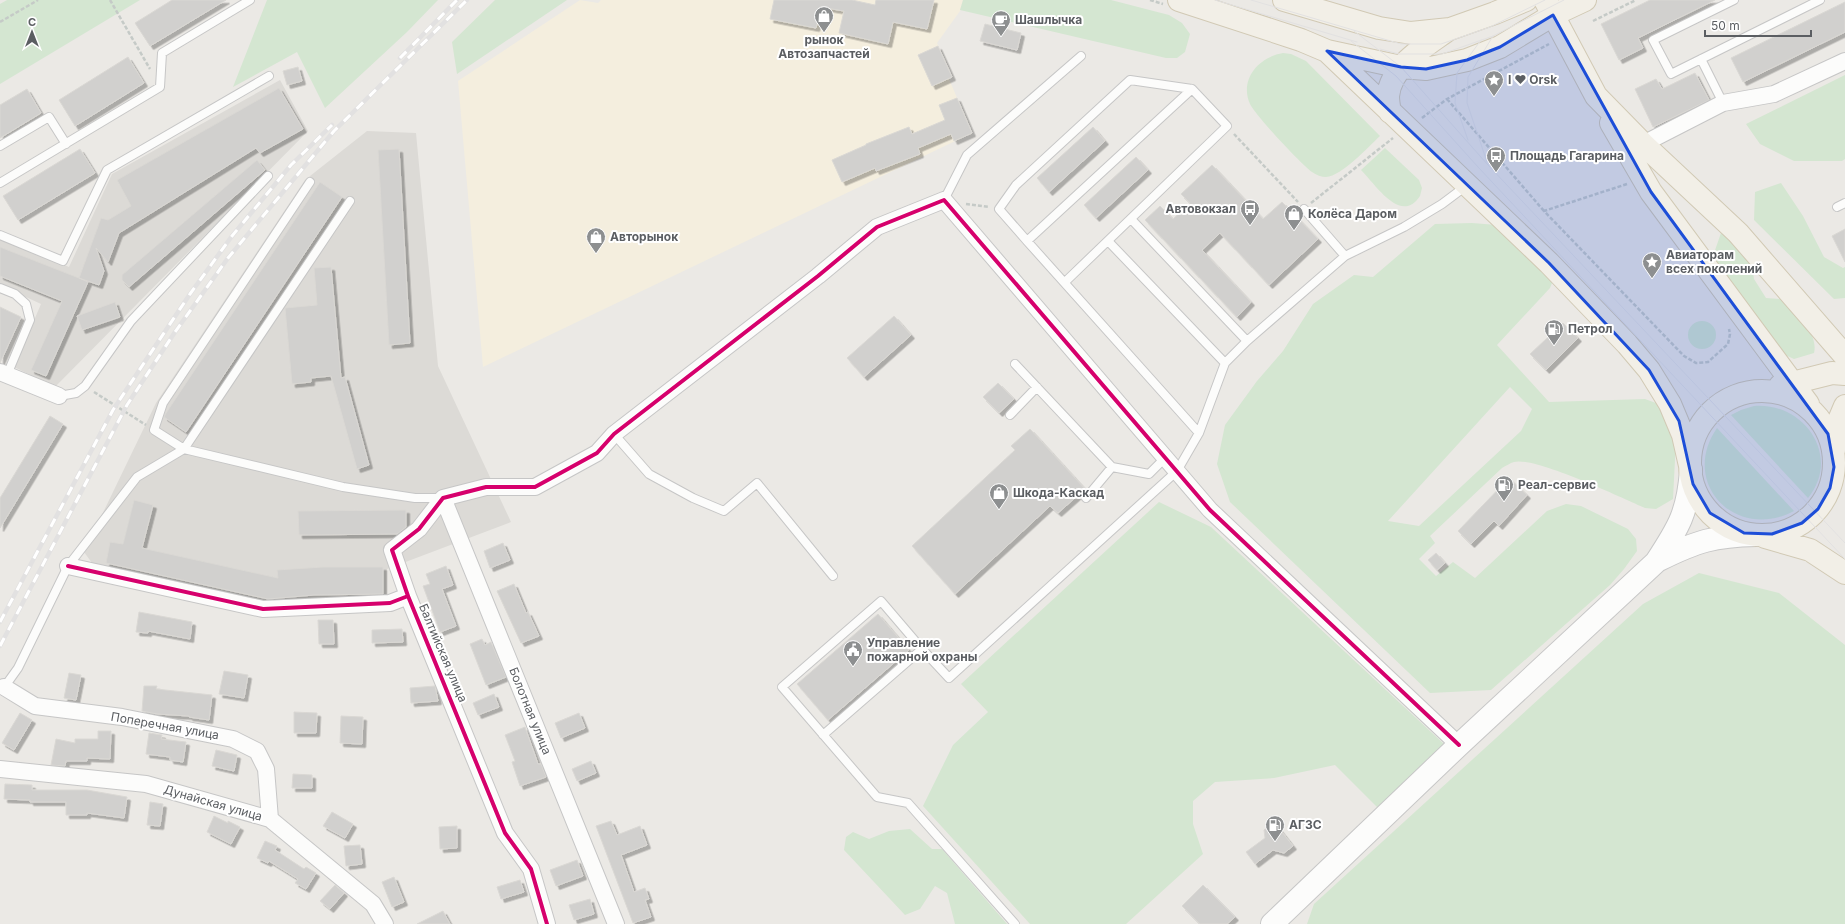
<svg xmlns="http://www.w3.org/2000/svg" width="1845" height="924" font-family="Inter,sans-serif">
<defs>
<filter id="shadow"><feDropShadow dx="3.5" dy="3.5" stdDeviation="0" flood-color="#0004"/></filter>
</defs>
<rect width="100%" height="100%" fill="#ebe9e5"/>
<path fill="#f4eede" d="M580,0L598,3L601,0H963L960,11L937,43L952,77L949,79L972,133L483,367L458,81Z"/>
<path fill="#dcdad6" d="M280,80L308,131L55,387L14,367L41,304L0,285V237L69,267L112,174Z
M367,131L416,133L438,366L511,522L387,569V598L264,602L95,567L84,552L156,403L305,180Z"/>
<path fill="#d4e6d1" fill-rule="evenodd" d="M7,0H140L0,84V4Z
M267,0H438L407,32L325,108L297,52L233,87Z
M495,0H567L457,74L452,42Z
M963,0H1111L1169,15L1182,23L1190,34L1185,52L1177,58H1166L960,10Z
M1283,53L1291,54L1306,61L1380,136C1368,147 1342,176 1326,177C1322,177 1316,175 1312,172C1301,164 1255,115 1250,104C1239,79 1259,57 1283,53Z
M1845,75V159L1842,161H1794L1760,144L1746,124Z
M1385,148L1419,180L1422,188L1420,196C1401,225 1376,185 1361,170Z
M1781,183L1803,216L1824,257L1843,268L1845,267V298L1834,299L1754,220L1755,192Z
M1472,223L1497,225L1554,278L1550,288L1497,345L1549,402L1645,399L1664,406L1676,440L1673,499L1656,509L1645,508C1622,498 1534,456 1514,462C1510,463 1506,466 1502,468L1430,536L1435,543L1419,559L1436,576L1453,562L1475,578L1547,511L1566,504L1581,506L1628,529L1636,539L1637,551L1624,569L1610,585L1491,690L1430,693L1230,502L1217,464L1225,425L1257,381L1283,351L1313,304L1354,275L1373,277L1435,224ZM1510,387L1532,409L1521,431L1419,526L1388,521Z
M1721,233L1733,236L1751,260L1754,279L1766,298L1782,299C1795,312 1819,333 1814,353L1794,359L1781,353L1713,268V256Z
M1688 335a14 14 0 1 1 28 0a14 14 0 1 1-28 0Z
M1754,406C1804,402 1842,456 1808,498L1731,415L1741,410Z
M1717,428L1794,511C1736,542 1679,483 1717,428Z
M1159,502L1211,527L1445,745L1379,809L1335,765L1274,778L1215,782L1193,801V824L1203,854L1126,924H1030L923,806L953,745L988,712L961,684Z
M1699,573L1779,593L1845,645V924H1307L1314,904L1643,604Z
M910,829L932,849H942L1007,924H955L947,893L935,886L920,909L905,915L844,850L846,837L853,832L869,839L889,831Z"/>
<path fill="#d1d0ce" stroke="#dad8d4" filter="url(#shadow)" d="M172,0H226L150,46L135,23Z
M774,0H852L875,5L876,0H934L927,29L893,22L888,44L839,33L844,11L821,7L816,28L770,19Z
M1650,0H1715L1638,38L1643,48L1619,60L1601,24Z
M1845,2V32L1743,82L1731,58Z
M985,24L1021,33L1017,50L980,41Z
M938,46L952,77L932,86L918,55Z
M128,57L144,83L75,126L59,100Z
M298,67L302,81L287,85L283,71Z
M1695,73L1709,100L1653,127L1635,89L1656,79L1662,89Z
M279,88L303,129L260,153L256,148L119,233L108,262L96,248L104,271L99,285L79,278L88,282L46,376L31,370L62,301L0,276V247L79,278L101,218L108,220L131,206L117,180Z
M27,89L41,113L0,138V105Z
M957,98L972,133L954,141L951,134L918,148L920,154L876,171L875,168L842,182L832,160L866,145V144L909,127L912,134L945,120L939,105Z
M1093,127L1105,141L1049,192L1037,178Z
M80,149L95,173L18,220L3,196Z
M399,149L410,343L389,345L378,150Z
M1136,157L1148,170L1096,218L1084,205Z
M257,160L265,170L129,287L122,280V275Z
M1212,165L1263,219L1282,202L1318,239L1269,285L1220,233L1202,250L1251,302L1237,317L1145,220L1160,206L1173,219L1190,203L1181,194Z
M320,182L342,197L186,432L164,417L166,413Z
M1845,229V262L1832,236Z
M331,267L341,378L345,377L369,465L357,469L331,376L311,378V382L292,384L285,308L317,305L314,268Z
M115,302L120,317L82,330L77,316Z
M0,307L21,317L0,363Z
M894,316L911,335L864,377L847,358Z
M1563,323L1578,338L1546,370L1530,354Z
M998,383L1014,399L999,413L983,397Z
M50,416L63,424L0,528V498Z
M1030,429L1085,489L1058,513L1050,506L955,594L912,546L1015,450L1011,446Z
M1509,478L1527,495L1499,526L1494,521L1471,544L1458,531Z
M134,500L153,505L142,548L278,578L277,570L323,567H383V594L314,595L268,599L106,563L110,542L123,544Z
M406,510V527L397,534L299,535L298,511Z
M503,543L510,560L490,568L484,551Z
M1436,553L1445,563L1437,570L1428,560Z
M446,566L453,585L442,589L456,626L440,632L423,586L430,584L426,574Z
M514,584L526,613L528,612L539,636L521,643L497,591Z
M139,612L192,622L190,639L148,631V633L136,632Z
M878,614L909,650L828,720L797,684Z
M318,620H333L334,644H319Z
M402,629L403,642L372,643V630Z
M482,639L485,645L491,642L506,677L486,685L470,644Z
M224,671L248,675L244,698L219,694Z
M69,673L81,675L76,700L64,698Z
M144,686H157L156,689L212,695L209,720L189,717V716L157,714L142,711Z
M435,686L438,701L411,703L410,688Z
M494,694L499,707L478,715L473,703Z
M294,712L317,713L316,733H294Z
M20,713L32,720L14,750L2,743Z
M579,713L585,728L561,738L555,723Z
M341,716L363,717L362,744L340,743Z
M525,727L538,764H541L546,777L520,786L512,762L515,761L505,735Z
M98,731H111L110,759L87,758V761H66L65,766L51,765L56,739L75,743V739H98Z
M149,733L162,735L161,739L186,742L183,762L170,760V757L146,754Z
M216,750L237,755L234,771L212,766Z
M591,761L596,773L577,781L572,769Z
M293,774L312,775V788H292Z
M5,784L32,785V790H87L127,797L124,818L87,813V815H66V802H30V800L4,799Z
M150,802L163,804L160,826L147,825Z
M332,812L353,824L345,838L323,826Z
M214,816L228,823V821L240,827L231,844L207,832Z
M611,821L617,835L640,826L647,845L621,855L634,892L645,888L649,899L645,900L651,917L633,923L596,826Z
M1274,822L1293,846L1284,853L1273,850L1255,864L1246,852L1265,838L1264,830Z
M457,826V848L440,849L439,827Z
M265,841L277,846L275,850L304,869L306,867L316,873L306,889L295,883L298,879L269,861L268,863L257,858Z
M360,845L362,864L346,866L344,846Z
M577,860L583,876L556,886L550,870Z
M394,877L404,902L392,907L382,882Z
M520,880L524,892L501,899L497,887Z
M335,885L344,893L330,909L320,901Z
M1203,885L1235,917L1227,924H1200L1182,906Z
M590,899L594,914L574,920L569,905Z
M443,911L450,924H417Z"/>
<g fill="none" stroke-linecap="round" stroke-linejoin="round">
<g stroke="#c6c6c6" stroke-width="10">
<path id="service" d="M1734,0L1653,40L1671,74L1820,0
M1701,59L1723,103
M0,146L49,117L66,144
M310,182L163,403L154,430L184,449L343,487L415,498H442
M0,183L160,87L162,53L250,0
M944,200L967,155L1081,56
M1837,207L1845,203
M1304,209L1345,256
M1131,219L1247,341
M0,235L63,261L107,170L269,76
M1027,241L1192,89
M1108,241L1225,363
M1065,282L1227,126L1192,89L1130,80L1016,185L999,209L1027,241L1199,433
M0,288L15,294L26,304L30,320L7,375
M1015,364L1112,467L1149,474L1165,458
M59,396L76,393L85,386L131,321L268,176
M1010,415L1037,387
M614,434L649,474L693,498L724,511L757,483L833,576
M1086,498L1112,467
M922,649L881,601L782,687L877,797L908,803L1015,924
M3,689L18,668L68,566L137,477L184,449L350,201
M823,735L922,649L949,678L1177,471L1199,433L1225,363L1247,341L1345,256L1404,227L1442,204L1466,186"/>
</g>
<g stroke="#c6c6c6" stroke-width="18">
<path id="minor" d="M1643,144L1723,103L1774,94L1845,61
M0,372L59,396
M443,498L616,924
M68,566L263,609L390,603L408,596L505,833L531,869L547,924
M408,596L392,550L419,529L443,498L486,487H535L597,453L614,434L818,276L877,227L944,200L1210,510L1459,745
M4,687L35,706L122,717L233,739L257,751L266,769L270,819
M0,769L146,784L270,819L373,904L385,924"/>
</g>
<g stroke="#c7c7c7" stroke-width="24">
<path id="secondary" d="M1659,560C1697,541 1714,536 1756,535
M1272,924L1459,745L1656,562C1679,527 1688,512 1691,470"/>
</g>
<g stroke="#d1c9b4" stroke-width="24">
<path id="primary" d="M1179,0L1301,40L1327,51L1401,67L1426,69L1467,60L1500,47L1553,15L1585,0
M1284,0L1379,28L1411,33L1450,29L1495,13L1526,0
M1545,0L1596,96L1643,144L1738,233L1845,356
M1327,51L1549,263L1627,344L1649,370L1670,404L1683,435L1691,470
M1390,112C1389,107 1388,101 1388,96C1391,65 1426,46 1449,29
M1611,123L1651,192L1808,404
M1780,386L1832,373L1845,374
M1690 463a72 72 0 1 1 144 0a72 72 0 1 1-144 0Z
M1834,450V432L1845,406
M1765,537L1810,550L1845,573"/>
</g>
<path stroke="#c5cac7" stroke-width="2.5" stroke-dasharray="4 2" stroke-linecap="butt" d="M110,0L150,69
M1150,0L1163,4
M1593,21L1636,0
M0,22L38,0
M1447,99L1544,211
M1422,118L1447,99L1549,44
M1234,134L1298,202
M1627,184L1544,211L1684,356L1696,363L1708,362L1728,344L1730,334L1729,329
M1311,203L1393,138
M966,204L989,207
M94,392L146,425"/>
<use href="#service" stroke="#fcfcfb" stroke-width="8"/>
<use href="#minor" stroke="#fcfcfb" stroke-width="16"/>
<use href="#secondary" stroke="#fcfcfb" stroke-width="22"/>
<use href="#primary" stroke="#f2efe7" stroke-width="22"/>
<path stroke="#e2e1e1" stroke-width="1" d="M1215,0L1357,42
M1251,0L1401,44H1441L1490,27L1545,0
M1354,31L1401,67L1488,165L1845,543
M1351,41L1396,76L1478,167L1845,559
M1380,49L1399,54H1442L1493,36L1564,0
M1468,140L1455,103L1457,73L1481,40
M1487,162L1467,103L1468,77L1493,36"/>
<g stroke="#e2e1e1" stroke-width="4.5">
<path id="rail" d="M400,58L457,0
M0,622L113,410L144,363L190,294L232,236L291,165L332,125
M0,646L127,405L175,332L228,258L334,131L467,0"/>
</g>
<use href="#rail" stroke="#fff" stroke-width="3" stroke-dasharray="9" stroke-linecap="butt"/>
<g stroke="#fff" stroke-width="6">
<path id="cycleway" d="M68,566L263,609L390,603L408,596L505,833L531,869L547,924
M408,596L392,550L419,529L443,498L486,487H535L597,453L614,434L818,276L877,227L944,200L1210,510L1459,745"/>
</g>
<use href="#cycleway" stroke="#d6006c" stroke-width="4"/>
</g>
<path fill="#1d4ed8" fill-opacity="0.2" stroke="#1d4ed8" stroke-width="3" stroke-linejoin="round" d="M1553,15L1651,192L1828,434L1834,467L1830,488L1818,509L1802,523L1772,534L1744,533L1710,513L1693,484L1679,421L1649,370L1549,263L1327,51L1401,67L1426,69L1467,60L1500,47Z"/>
<defs>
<g id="shop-pin" transform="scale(1)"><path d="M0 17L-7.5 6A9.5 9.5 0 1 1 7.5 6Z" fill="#8d8f90" stroke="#fff"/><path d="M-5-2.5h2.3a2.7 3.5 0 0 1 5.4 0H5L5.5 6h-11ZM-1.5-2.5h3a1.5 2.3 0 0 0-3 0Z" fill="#fff"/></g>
<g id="cafe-pin" transform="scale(1)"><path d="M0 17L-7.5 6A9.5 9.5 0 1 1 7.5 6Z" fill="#8d8f90" stroke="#fff"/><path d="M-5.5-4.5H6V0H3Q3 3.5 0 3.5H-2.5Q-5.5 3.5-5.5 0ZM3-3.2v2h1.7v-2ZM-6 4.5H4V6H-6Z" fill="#fff"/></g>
<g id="sight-pin" transform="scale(1)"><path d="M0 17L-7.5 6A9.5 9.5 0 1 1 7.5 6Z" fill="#8d8f90" stroke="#fff"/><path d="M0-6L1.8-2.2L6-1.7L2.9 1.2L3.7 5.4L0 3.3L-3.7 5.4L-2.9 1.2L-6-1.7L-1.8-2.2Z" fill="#fff"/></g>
<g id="bus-pin" transform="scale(1)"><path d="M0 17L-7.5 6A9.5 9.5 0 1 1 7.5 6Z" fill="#8d8f90" stroke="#fff"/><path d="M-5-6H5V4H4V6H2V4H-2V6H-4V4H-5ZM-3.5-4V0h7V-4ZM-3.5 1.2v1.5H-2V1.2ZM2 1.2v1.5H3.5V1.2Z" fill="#fff"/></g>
<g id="fuel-pin" transform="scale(1)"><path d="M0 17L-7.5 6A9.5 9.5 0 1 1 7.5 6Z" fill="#8d8f90" stroke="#fff"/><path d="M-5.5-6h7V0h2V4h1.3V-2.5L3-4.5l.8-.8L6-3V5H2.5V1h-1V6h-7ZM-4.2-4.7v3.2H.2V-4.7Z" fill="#fff"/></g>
<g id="civic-pin" transform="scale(1)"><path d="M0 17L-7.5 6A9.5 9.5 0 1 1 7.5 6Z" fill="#8d8f90" stroke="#fff"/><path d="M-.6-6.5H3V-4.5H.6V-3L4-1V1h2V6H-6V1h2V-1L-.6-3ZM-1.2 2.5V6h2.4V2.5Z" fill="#fff"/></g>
</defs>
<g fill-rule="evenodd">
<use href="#shop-pin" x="824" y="16"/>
<use href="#cafe-pin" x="1001" y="20"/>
<use href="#sight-pin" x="1494" y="80"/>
<use href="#bus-pin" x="1496" y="156"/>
<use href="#bus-pin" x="1250" y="209"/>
<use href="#shop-pin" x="1294" y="214"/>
<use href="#shop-pin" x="596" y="237"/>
<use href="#sight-pin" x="1652" y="262"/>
<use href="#fuel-pin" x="1554" y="329"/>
<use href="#fuel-pin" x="1504" y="485"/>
<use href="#shop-pin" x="999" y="493"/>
<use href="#civic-pin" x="853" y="650"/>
<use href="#fuel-pin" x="1275" y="825"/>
</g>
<g text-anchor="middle" stroke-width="4" stroke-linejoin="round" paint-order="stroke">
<g font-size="12" font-weight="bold" fill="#5b5e62" stroke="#fff" text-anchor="start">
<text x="1015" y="24">Шашлычка</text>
<text x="824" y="44" text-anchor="middle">рынок<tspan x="824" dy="14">Автозапчастей</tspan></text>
<text x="1508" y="84">I ❤ Orsk</text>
<text x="1510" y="160">Площадь Гагарина</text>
<text x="1236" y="213" text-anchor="end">Автовокзал</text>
<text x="1308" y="218">Колёса Даром</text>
<text x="610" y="241">Авторынок</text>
<text x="1666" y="259">Авиаторам<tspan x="1666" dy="14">всех поколений</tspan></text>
<text x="1568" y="333">Петрол</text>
<text x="1518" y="489">Реал-сервис</text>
<text x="1013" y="497">Шкода-Каскад</text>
<text x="867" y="647">Управление<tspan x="867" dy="14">пожарной охраны</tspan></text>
<text x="1289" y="829">АГЗС</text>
</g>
<g font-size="12" fill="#5b5e62" stroke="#fff">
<text transform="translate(443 653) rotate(67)" y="4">Балтийская улица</text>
<text transform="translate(530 711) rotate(68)" y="4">Болотная улица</text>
<text transform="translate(165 726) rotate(10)" y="4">Поперечная улица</text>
<text transform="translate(213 803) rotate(16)" y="4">Дунайская улица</text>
</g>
</g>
<g transform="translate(32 32)" stroke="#ffffff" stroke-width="3" paint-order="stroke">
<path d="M0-3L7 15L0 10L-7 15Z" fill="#5b5e62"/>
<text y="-6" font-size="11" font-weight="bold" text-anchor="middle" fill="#5b5e62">С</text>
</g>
<path d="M1705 30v6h106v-6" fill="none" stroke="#5b5e62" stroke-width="2"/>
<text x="1711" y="30" font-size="12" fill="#5b5e62" stroke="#ffffff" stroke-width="3" paint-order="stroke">50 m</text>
</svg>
